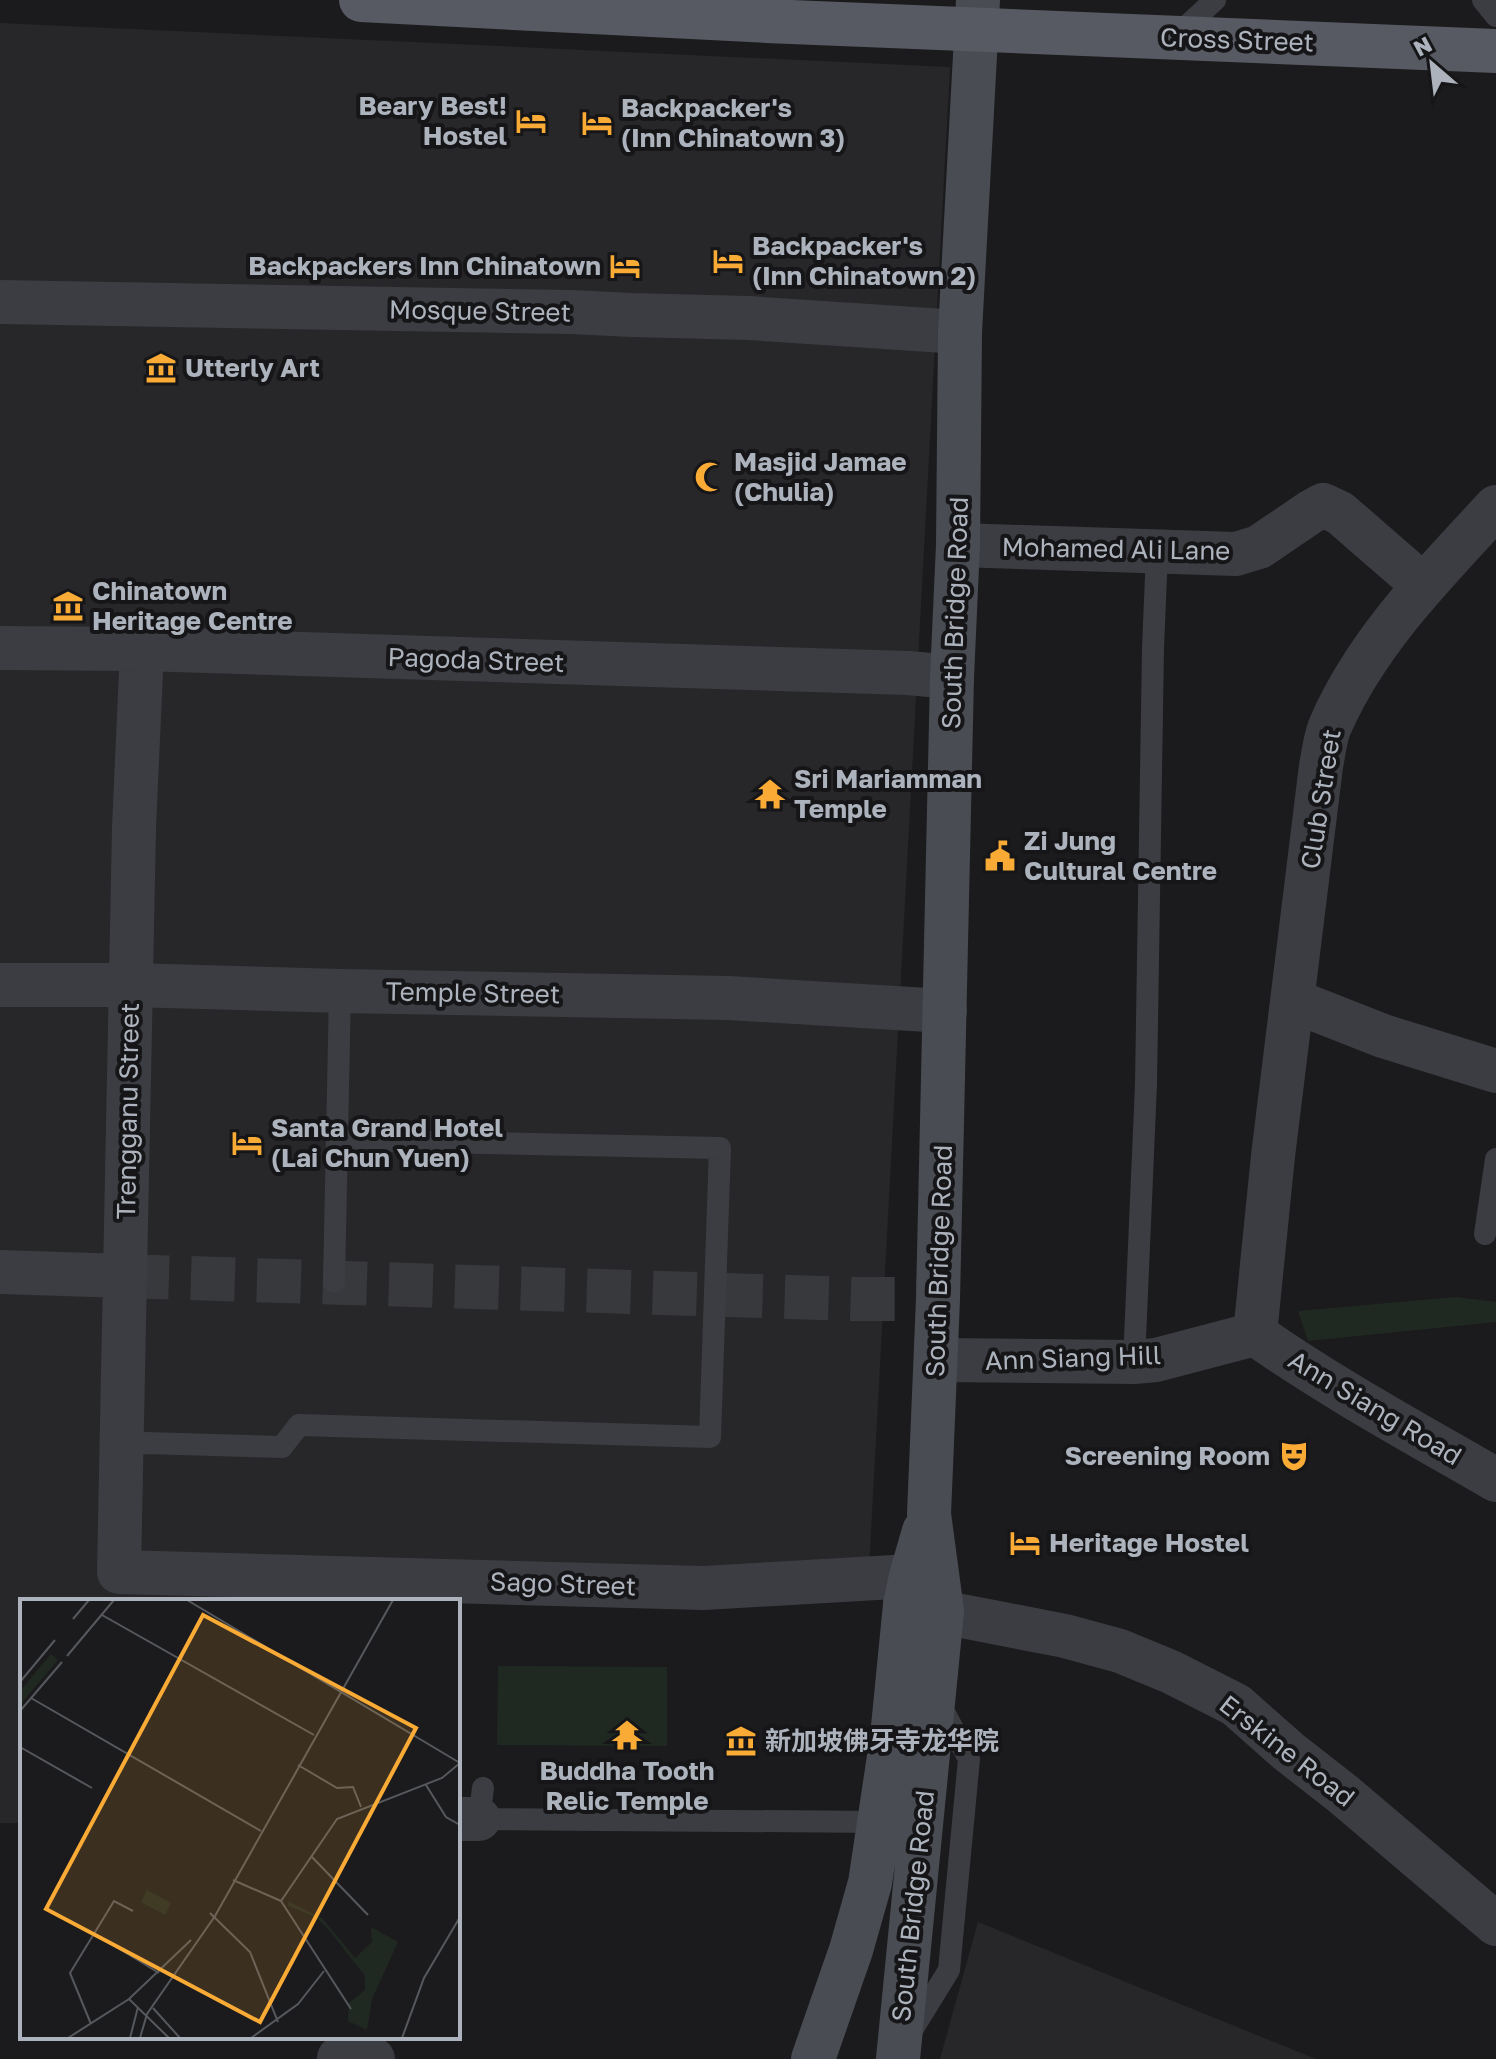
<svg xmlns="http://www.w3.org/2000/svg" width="1496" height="2059" font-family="'Golos Text','Noto Sans SC',sans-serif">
<rect width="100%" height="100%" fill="#1b1b1d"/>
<path fill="#27272a" d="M0,23L950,67L869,1569L328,1565V1601H22V1823H0Z
M978,1922L1316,2059H940Z"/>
<path fill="#202921" d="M1456,1297L1496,1302V1322L1308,1341L1298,1311Z
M498,1666L667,1667V1746L497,1745Z"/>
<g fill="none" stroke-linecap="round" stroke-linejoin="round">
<path stroke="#38393d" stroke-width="44" stroke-dasharray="44 22" stroke-linecap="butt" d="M125,1276L854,1299H938"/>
<path stroke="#3b3d42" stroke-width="22" d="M1483,0L1496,16
M1175,37L1215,0
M1485,1234L1496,1159
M334,1282L340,991
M1134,1362L1146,1084L1153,648L1157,552
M121,1445L146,1443L282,1447L299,1425L710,1437L720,1148L337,1140
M483,1788L479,1819L881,1822
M909,2035L949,1970L969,1759L938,1701"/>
<path stroke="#3b3d42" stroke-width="44" d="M0,302L571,312L632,315L748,318L960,332
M958,545L1236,554L1259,547L1312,511L1323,505L1340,513L1424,586
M0,648L142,649L908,673L952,677
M142,649L134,828L119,1572L704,1588L911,1576
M0,985H131L340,991L728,998L945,1011
M1294,1001L1383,1036L1496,1071
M0,1272L125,1276
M1255,1334L1273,1156L1321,766C1324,752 1325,736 1331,724C1368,640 1435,573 1496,507
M1255,1334C1332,1388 1415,1433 1496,1480
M936,1360L1134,1362L1156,1360L1255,1334
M905,1605L1065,1636L1120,1651L1171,1672L1236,1705L1288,1751L1343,1794L1496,1924
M458,1819H479
M339,2058L373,2059"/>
<path stroke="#494c53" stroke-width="44" d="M813,2059L851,1950L870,1883L892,1737L905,1605L911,1576L924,1531
M898,2059L942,1611L929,1514L938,1299L952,677L958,545L960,332L978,0"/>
<path stroke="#575a62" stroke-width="44" d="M361,0L767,21L1496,51"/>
</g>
<defs>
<g id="hotel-bare" transform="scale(2.4)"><path d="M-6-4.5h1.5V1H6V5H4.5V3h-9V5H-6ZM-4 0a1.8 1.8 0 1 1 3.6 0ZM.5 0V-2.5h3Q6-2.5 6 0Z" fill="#faab36" stroke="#161618" stroke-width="2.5" paint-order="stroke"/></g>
<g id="museum-bare" transform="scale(2.4)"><path d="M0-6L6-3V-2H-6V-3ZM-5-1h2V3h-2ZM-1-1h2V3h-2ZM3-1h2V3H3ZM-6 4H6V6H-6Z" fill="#faab36" stroke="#161618" stroke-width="2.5" paint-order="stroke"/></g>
<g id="mosque-bare" transform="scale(2.4)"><path d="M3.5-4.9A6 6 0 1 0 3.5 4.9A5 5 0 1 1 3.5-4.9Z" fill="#faab36" stroke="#161618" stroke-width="2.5" paint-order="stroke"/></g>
<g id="temple-bare" transform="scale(2.4)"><path d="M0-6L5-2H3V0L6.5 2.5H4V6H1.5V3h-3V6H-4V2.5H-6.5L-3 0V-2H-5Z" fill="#faab36" stroke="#161618" stroke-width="2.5" paint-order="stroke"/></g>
<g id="civic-bare" transform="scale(2.4)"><path d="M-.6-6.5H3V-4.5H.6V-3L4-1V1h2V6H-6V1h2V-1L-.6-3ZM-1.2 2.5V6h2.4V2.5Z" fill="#faab36" stroke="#161618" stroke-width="2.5" paint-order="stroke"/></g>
<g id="theatre-bare" transform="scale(2.4)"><path d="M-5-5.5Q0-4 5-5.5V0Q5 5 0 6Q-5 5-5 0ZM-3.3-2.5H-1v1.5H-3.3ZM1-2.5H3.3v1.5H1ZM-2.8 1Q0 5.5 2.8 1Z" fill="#faab36" stroke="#161618" stroke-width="2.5" paint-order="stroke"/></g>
</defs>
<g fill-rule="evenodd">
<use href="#hotel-bare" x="531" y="121"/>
<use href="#hotel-bare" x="597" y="123"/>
<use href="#hotel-bare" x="728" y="261"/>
<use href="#hotel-bare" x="625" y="266"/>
<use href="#museum-bare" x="161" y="368"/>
<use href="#mosque-bare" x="710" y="477"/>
<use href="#museum-bare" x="68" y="606"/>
<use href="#temple-bare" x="770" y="794"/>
<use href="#civic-bare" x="1000" y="856"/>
<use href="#hotel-bare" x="247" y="1143"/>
<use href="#theatre-bare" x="1294" y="1456"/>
<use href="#hotel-bare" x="1025" y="1543"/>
<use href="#temple-bare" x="627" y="1735"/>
<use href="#museum-bare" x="741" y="1741"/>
</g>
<g text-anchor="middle" stroke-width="8" stroke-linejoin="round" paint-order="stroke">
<g font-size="26" fill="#adb3bd" stroke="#161618">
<text transform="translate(1237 40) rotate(2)" y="9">Cross Street</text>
<text transform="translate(480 311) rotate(1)" y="9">Mosque Street</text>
<text transform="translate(1116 549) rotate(1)" y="9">Mohamed Ali Lane</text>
<text transform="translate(955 613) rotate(-88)" y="9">South Bridge Road</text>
<text transform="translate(476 660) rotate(2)" y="9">Pagoda Street</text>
<text transform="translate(1321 799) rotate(-81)" y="9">Club Street</text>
<text transform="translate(473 993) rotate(1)" y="9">Temple Street</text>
<text transform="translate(128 1111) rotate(-89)" y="9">Trengganu Street</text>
<text transform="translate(939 1261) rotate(-88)" y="9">South Bridge Road</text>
<text transform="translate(1073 1358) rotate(-2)" y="9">Ann Siang Hill</text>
<text transform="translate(1375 1408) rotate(31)" y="9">Ann Siang Road</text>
<text transform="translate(563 1584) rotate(2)" y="9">Sago Street</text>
<text transform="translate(1287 1751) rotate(38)" y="9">Erskine Road</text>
<text transform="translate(913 1906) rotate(-84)" y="9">South Bridge Road</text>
</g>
<g font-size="26" font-weight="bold" fill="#adb3bd" stroke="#161618" text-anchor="start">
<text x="507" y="115" text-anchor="end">Beary Best!<tspan x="507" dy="30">Hostel</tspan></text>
<text x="621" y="117">Backpacker's<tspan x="621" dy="30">(Inn Chinatown 3)</tspan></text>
<text x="752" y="255">Backpacker's<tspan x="752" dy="30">(Inn Chinatown 2)</tspan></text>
<text x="601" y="275" text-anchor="end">Backpackers Inn Chinatown</text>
<text x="185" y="377">Utterly Art</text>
<text x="734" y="471">Masjid Jamae<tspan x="734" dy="30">(Chulia)</tspan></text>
<text x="92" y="600">Chinatown<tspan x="92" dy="30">Heritage Centre</tspan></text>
<text x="794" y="788">Sri Mariamman<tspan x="794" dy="30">Temple</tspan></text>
<text x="1024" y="850">Zi Jung<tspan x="1024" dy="30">Cultural Centre</tspan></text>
<text x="271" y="1137">Santa Grand Hotel<tspan x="271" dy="30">(Lai Chun Yuen)</tspan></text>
<text x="1270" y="1465" text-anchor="end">Screening Room</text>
<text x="1049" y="1552">Heritage Hostel</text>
<text x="765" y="1750">新加坡佛牙寺龙华院</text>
<text x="627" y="1780" text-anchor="middle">Buddha Tooth<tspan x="627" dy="30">Relic Temple</tspan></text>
</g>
</g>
<g transform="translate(20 1599)">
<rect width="440" height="440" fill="#1b1b1d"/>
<path d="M31,55L38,61L0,106V92ZM127,291L151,304L145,316L121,303ZM268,302L303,320L335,359L352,343L351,328L378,343L352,400L347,431L328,422L329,404L345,391V377L309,331L296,318L268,307Z" fill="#202921"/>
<path fill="none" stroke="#55585d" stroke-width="2" d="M167,1L440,164M82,16L294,136M53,20L69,1M47,57L94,1M0,83L35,41M11,99L241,232M0,112L42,63M0,148L72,189M278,166L317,189L333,188L341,208M406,186L426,218L440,226M291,257L348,316M213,281L261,302M261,302L317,220L422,179L440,164M261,302L331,410M190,314L230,353L258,423M75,335L139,374M109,400L149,439M133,409L160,439M71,425L50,374L94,302L113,312M48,439L109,400L171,341M110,439L118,408M120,439L127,415L195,317L373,1M231,439L278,405L304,372M382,439L404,379L440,318"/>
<path fill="#faab36" fill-opacity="0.15" stroke="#faab36" stroke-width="4" d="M183,16L396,129L240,423L26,310Z"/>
<rect width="440" height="440" fill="none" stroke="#adb3bd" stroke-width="4"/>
</g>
<g transform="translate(1432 64) rotate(332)" stroke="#161618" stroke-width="6" paint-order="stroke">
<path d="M0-6L14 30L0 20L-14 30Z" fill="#adb3bd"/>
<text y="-12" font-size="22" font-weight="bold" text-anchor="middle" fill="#adb3bd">N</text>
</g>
</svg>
